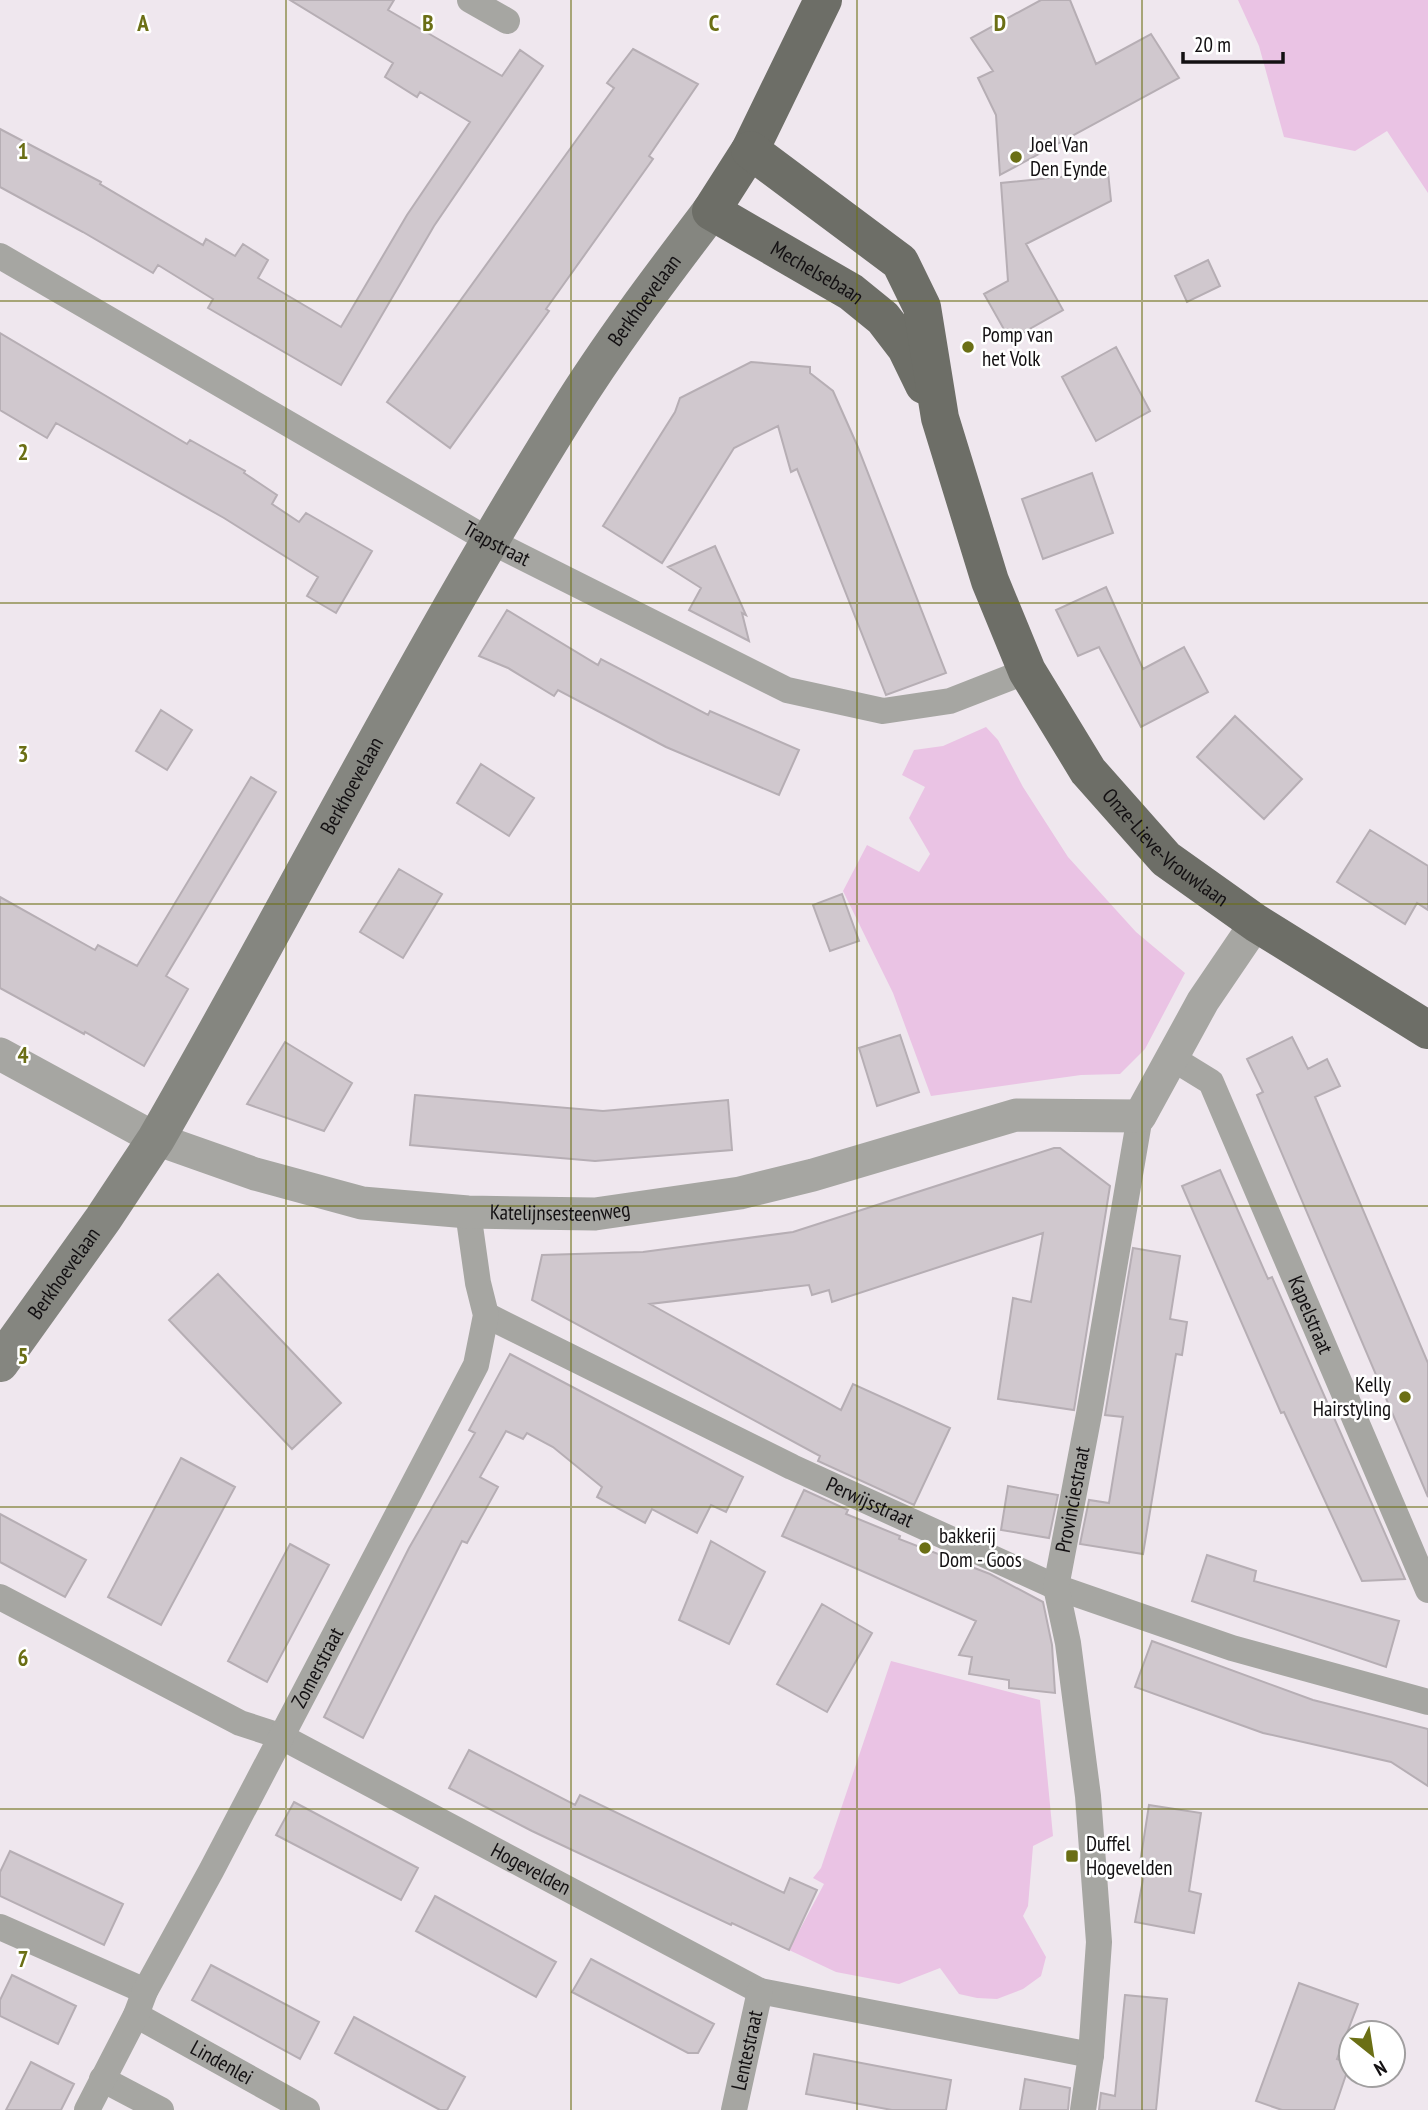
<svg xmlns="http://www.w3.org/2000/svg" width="1428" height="2110" font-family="'PT Sans Narrow',sans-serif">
<rect width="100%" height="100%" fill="#efe7ee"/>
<path fill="#eac3e4" d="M1238,0H1428V193L1387,131L1355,151L1284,137L1259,46Z
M986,727L998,740L1023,787L1068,857L1136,932L1185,973L1145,1049L1120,1074L1081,1075L931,1096L893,993L843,891L867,845L919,872L930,854L909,818L925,787L902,775L914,750L943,746Z
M891,1661L1040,1700L1053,1836L1033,1846L1028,1906L1023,1916L1046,1957L1041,1976L1023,1989L997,1999L977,1998L959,1994L940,1968L899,1984L836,1972L789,1950L824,1884L813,1878L821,1868Z"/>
<path fill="#d0c8ce" stroke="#b6aeb4" stroke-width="2" d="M290,0H394L388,10L502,76L520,50L543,66L434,226L341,385L208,308L213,299L158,265L153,273L83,232L0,187V129L101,182L100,184L203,245L206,239L235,256L243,244L268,260L258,278L341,327L407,215L470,122L420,92L417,97L385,77L393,63Z
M1041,0H1070L1096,64L1151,34L1179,78L1000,175L996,115L978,78L993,71L971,38Z
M633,49L698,84L649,156L653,159L546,309L549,311L450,448L387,402L614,88L607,83Z
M1108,172L1111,201L1026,244L1063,310L1010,340L984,294L1008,281L1001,183Z
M1208,260L1220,286L1187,302L1175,276Z
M0,333L187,444L190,440L245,471L244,473L277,495L272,504L299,522L306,513L372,551L336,613L307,596L318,577L224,518L56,423L47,438L0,410Z
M1116,347L1150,411L1096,441L1062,377Z
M751,362L810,367V373L833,391L857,445L946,673L886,695L797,469L791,472L778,426L734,448L662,563L603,526L675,412L680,398Z
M1092,473L1113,533L1043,559L1022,499Z
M715,546L746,615L742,613L749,641L689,610L701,588L668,567Z
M1106,587L1143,669L1184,647L1208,692L1141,727L1099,647L1078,656L1056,610Z
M507,610L598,665L601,659L708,715L710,711L799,750L779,795L666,747L558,690L554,696L508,668L479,656Z
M161,710L192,730L167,770L136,751Z
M1235,716L1302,779L1264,819L1197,757Z
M481,764L534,798L509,836L457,803Z
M251,777L276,792L166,976L188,989L144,1066L85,1032L84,1034L0,988V897L95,950L98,945L137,966Z
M1370,830L1428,866V910L1417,903L1405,924L1337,882Z
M399,869L442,894L403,958L360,932Z
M842,894L859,941L830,951L813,905Z
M900,1035L919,1092L877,1106L859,1048Z
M1292,1037L1308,1069L1327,1059L1340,1086L1315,1097L1428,1363V1497L1257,1095L1263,1092L1247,1059Z
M285,1042L352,1083L324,1131L247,1104Z
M415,1095L603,1111L728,1100L732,1150L595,1161L410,1145Z
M1054,1148H1060L1110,1186L1074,1410L998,1399L1013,1298L1031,1302L1043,1233L832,1302L829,1290L812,1295L809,1285L650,1304L841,1410L853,1384L950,1428L914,1505L818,1461L820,1456L532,1300L542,1255L643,1252L793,1232Z
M1220,1170L1268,1279L1272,1277L1405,1579L1362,1581L1284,1412L1281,1413L1182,1186Z
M1133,1248L1180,1256L1170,1319L1187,1322L1182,1355L1176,1354L1143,1554L1080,1544L1089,1500L1109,1503L1123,1417L1105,1415Z
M218,1274L341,1403L292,1449L169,1320Z
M510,1354L743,1477L726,1512L711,1505L697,1533L652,1509L645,1523L597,1497L602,1487L553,1447L527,1433L523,1439L506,1431L480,1477L498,1487L467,1543L462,1541L363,1738L324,1717L409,1548L475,1433L469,1430Z
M181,1458L235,1487L161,1625L108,1597Z
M1008,1486L1058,1495L1049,1538L1001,1530Z
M804,1490L848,1510L846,1514L900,1536L899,1539L990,1574L1043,1602L1052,1645L1055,1693L1009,1688V1680L969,1674L972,1657L959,1655L976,1621L782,1536Z
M0,1514L86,1560L65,1597L0,1562Z
M711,1541L765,1572L729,1644L679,1620Z
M290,1544L329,1565L267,1682L228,1661Z
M1207,1555L1256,1571L1254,1581L1399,1621L1386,1667L1192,1601Z
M822,1604L872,1633L827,1712L777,1684Z
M1152,1641L1313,1700L1428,1729V1786L1391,1762L1263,1733L1135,1687Z
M469,1750L575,1805L580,1795L784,1893L790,1878L817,1890L789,1950L732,1923L731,1925L532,1831L449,1788Z
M294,1802L418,1868L401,1900L276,1835Z
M1149,1805L1201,1813L1189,1891L1201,1894L1194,1933L1135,1922L1146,1864L1140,1863Z
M10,1851L123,1904L104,1945L0,1896V1872Z
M435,1896L556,1962L536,1997L416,1931Z
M591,1959L714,2024L698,2053H688L572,1992Z
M211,1965L319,2022L300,2059L192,2000Z
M12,1975L76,2006L58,2044L0,2016V2000Z
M1299,1983L1358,2004L1337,2059L1350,2063L1334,2110H1282L1256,2101Z
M1125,1995L1167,1999L1156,2110H1099L1101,2093L1115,2096Z
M354,2017L465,2077L447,2110H440L335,2053Z
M814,2054L951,2080L946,2110H892L806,2094Z
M31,2062L74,2084L61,2110H6Z
M1025,2079L1070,2088L1068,2110H1020Z"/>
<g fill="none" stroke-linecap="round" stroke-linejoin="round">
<g stroke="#a6a6a2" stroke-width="26">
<path d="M470,0L507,21"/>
<path id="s1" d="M0,256L490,541L787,690L883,711L950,701L1027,671"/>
<path id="s2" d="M1172,1058L1211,1082L1428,1590"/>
<path id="s3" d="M486,1315L792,1467L1056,1587L1232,1648L1428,1702"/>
<path id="s4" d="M0,1597L240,1723L280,1736L760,1991L1091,2055"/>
<path d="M0,1927L145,1991"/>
<path id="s5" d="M136,2015L307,2110"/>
<path d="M102,2079L161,2110"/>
<path id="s6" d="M87,2110L136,2015L145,1991L211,1871L476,1365L486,1315L478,1283L468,1212"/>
<path id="s7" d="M734,2110L760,1991"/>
<path id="s8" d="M1083,2110L1091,2055L1099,1942L1088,1796L1068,1643L1056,1587L1089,1414L1140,1116"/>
</g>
<path stroke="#a6a6a2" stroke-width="33" id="s9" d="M0,1054L156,1139L255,1174L362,1203L468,1212L595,1214L740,1193L813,1175L1016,1115L1140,1116L1203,1001L1256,923"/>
<path stroke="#858680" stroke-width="38" id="s10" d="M0,1363L103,1219L156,1139C294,899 419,650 566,415C610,344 661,277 711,211"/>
<g stroke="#6d6e67" stroke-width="38">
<path id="s11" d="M823,0L750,150L711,211L851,292L883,318L906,348L924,385"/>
<path id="s12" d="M750,150L900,262L922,307L940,418L990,581L1027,671L1088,771L1166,859L1256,923L1428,1030"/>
</g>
</g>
<path fill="none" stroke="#6b6f15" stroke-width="2" stroke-opacity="0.55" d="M286,0V2110M571,0V2110M857,0V2110M1142,0V2110M0,301H1428M0,603H1428M0,904H1428M0,1206H1428M0,1507H1428M0,1809H1428"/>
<g fill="#6b6f15" stroke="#fff" stroke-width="2.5">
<circle cx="1016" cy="157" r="7"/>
<circle cx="968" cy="347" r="7"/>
<circle cx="1405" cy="1397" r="7"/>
<circle cx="925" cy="1548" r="7"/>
<rect x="1065" y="1849" width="14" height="14" rx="3.5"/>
</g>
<g text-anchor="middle" stroke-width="5" stroke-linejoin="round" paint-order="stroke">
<g font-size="21" fill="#131012" stroke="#fff" text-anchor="start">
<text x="1030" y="152">Joel Van<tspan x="1030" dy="24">Den Eynde</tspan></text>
<text x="982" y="342">Pomp van<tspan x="982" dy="24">het Volk</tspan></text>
<text x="1391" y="1392" text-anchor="end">Kelly<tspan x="1391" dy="24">Hairstyling</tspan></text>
<text x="939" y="1543">bakkerij<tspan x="939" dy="24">Dom - Goos</tspan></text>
<text x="1086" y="1851">Duffel<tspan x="1086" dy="24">Hogevelden</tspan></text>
</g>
<g font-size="21" fill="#131012" stroke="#fff">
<text dy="7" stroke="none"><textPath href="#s11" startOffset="362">Mechelsebaan</textPath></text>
<text dy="7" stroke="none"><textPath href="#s10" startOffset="1244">Berkhoevelaan</textPath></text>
<text dy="7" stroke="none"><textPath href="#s1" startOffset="574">Trapstraat</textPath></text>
<text dy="7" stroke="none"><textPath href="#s10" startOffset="677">Berkhoevelaan</textPath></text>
<text dy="7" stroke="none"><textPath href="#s12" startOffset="844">Onze-Lieve-Vrouwlaan</textPath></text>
<text dy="7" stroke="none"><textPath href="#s9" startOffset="592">Katelijnsesteenweg</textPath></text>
<text dy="7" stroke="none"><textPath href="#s10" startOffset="110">Berkhoevelaan</textPath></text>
<text dy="7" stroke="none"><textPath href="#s2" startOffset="299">Kapelstraat</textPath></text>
<text dy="7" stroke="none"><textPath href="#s8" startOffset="616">Provinciestraat</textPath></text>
<text dy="7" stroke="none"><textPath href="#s3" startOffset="427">Perwijsstraat</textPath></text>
<text dy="7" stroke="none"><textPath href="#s6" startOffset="499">Zomerstraat</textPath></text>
<text dy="7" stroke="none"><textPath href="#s4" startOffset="597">Hogevelden</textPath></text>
<text dy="7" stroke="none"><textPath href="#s7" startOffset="61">Lentestraat</textPath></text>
<text dy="7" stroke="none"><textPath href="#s5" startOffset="98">Lindenlei</textPath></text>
</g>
</g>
<g font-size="23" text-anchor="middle" font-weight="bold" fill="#6b6f15" stroke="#fff" stroke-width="5" stroke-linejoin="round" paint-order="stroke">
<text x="143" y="31">A</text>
<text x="428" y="31">B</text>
<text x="714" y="31">C</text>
<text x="1000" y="31">D</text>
<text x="23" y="159">1</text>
<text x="23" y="460">2</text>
<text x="23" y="762">3</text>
<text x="23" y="1063">4</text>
<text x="23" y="1364">5</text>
<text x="23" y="1666">6</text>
<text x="23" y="1967">7</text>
</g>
<g transform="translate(1372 2054) rotate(150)"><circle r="33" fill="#ffffff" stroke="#a19fa0" stroke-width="2"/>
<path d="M0-5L12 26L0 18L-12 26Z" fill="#6b6f15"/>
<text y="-10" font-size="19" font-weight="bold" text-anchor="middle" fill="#131012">N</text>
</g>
<path d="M1183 52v10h100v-10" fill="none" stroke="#131012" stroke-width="3.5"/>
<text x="1194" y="52" font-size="21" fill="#131012" stroke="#ffffff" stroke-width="5" paint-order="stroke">20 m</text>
</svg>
